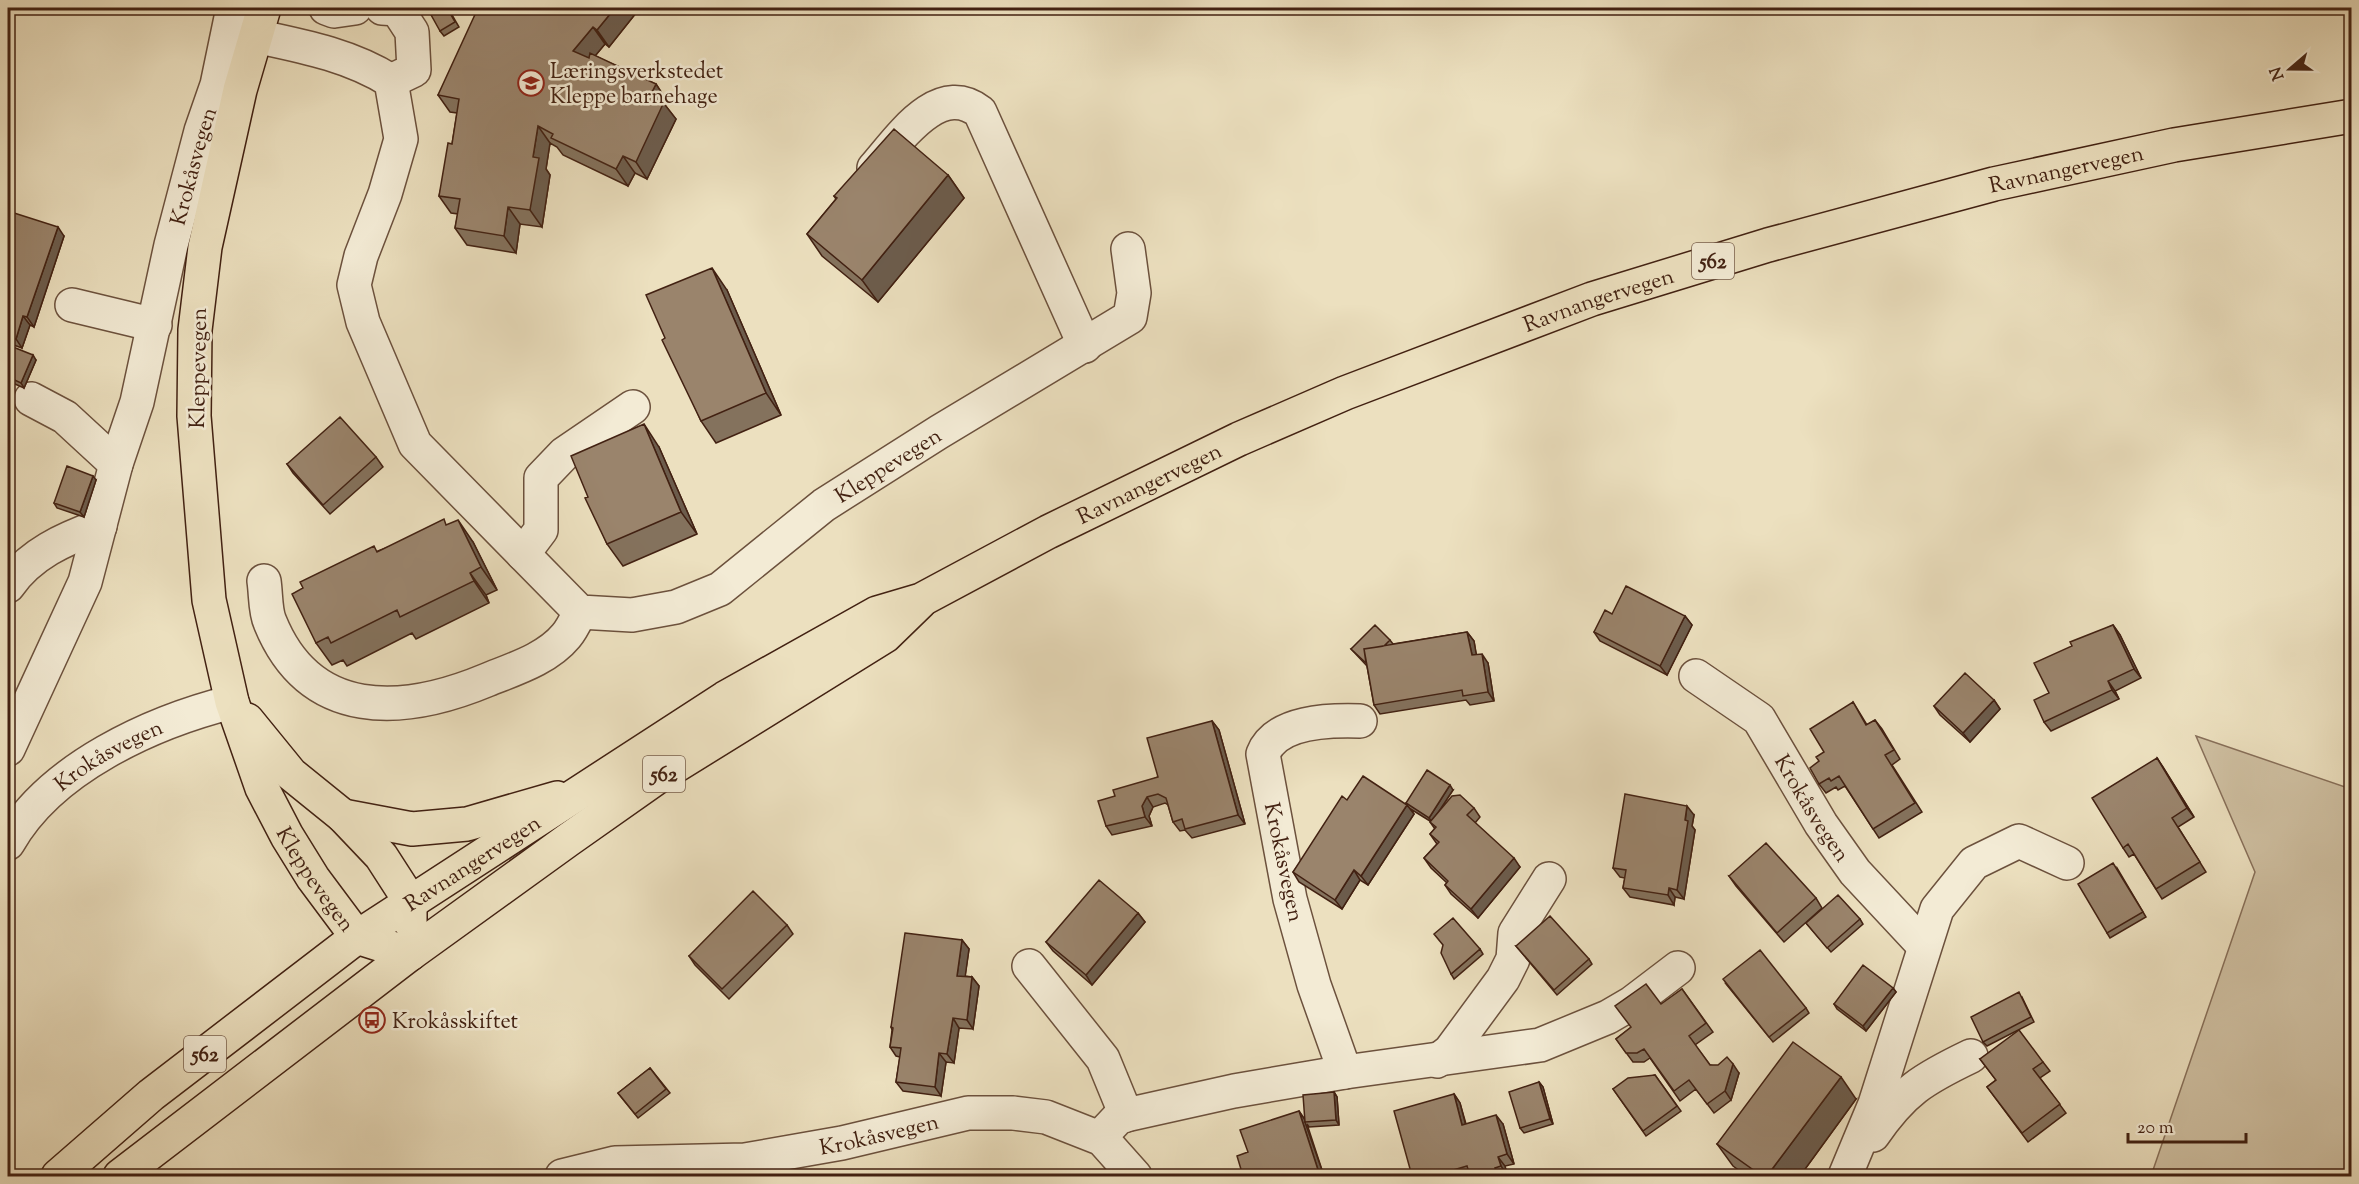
<svg xmlns="http://www.w3.org/2000/svg" width="2359" height="1184" font-family="'Sorts Mill Goudy',serif">
<rect width="100%" height="100%" fill="#ece0bf"/>
<filter id="stains"><feTurbulence type="fractalNoise" baseFrequency=".00333" numOctaves="4"/><feColorMatrix values="0 0 0 0 .2 0 0 0 0 .09 0 0 0 0 .02 0 0 0 .5 -.17"/></filter>
<radialGradient id="worn" r=".72"><stop offset=".6" stop-color="#630" stop-opacity="0"/><stop offset="1" stop-color="#630" stop-opacity=".3"/></radialGradient>
<path fill="#cfc0a2" stroke="#88705a" stroke-width="1.5" d="M2196,736L2351,789V1176H2151L2255,872Z"/>
<g fill="none" stroke-linecap="round" stroke-linejoin="round">
<g stroke="#6c513d" stroke-width="36">
<g id="minor">
<path d="M326,8L334,11L355,8"/>
<path d="M382,8L397,9L412,32L414,70L391,81"/>
<path id="s1" d="M255,36C302,46 350,55 391,81L401,139L385,194L361,256L354,285L363,322L415,444L580,612L632,615L676,607L720,589L824,505L939,432L1130,317L1134,293L1128,249"/>
<path d="M874,168C898,141 938,79 980,112L1085,346"/>
<path d="M72,305L155,325"/>
<path d="M31,399L65,417L116,464"/>
<path d="M523,554L541,530V478L564,454L633,407"/>
<path d="M264,581C266,594 265,611 270,622C310,721 403,715 487,680C514,669 547,659 566,636C572,629 576,620 580,612"/>
<path d="M8,586C30,554 64,539 100,526"/>
<path id="s2" d="M1696,676L1759,719L1821,824L1855,872L1924,946"/>
<path id="s3" d="M8,749L85,582L116,464L137,402L171,245L201,131L217,85L233,8"/>
<path id="s4" d="M8,843C50,768 152,722 232,702"/>
<path d="M1029,966L1103,1059L1126,1115"/>
<path d="M1437,1061L1450,1051L1503,979L1513,959L1515,933L1549,879"/>
<path d="M1345,1072L1314,985L1290,899L1263,754C1276,721 1329,720 1360,721"/>
<path d="M1873,1135C1903,1091 1923,1079 1971,1056"/>
<path d="M1102,1139V1135L1118,1118L1126,1115L1234,1091L1345,1072L1540,1045L1608,1017L1632,1003L1678,968"/>
<path id="s5" d="M562,1176L615,1163L745,1160L842,1143L968,1113H1013L1046,1117L1102,1139L1135,1176"/>
<path d="M1845,1176L1875,1104L1937,909L1974,863L2019,841L2067,863"/>
</g>
</g>
<g stroke="#422112" stroke-width="36">
<g id="major">
<path id="s6" d="M264,8L240,90L205,247L195,330L194,416L209,600L232,702L262,788L287,836L313,878L357,937L410,954"/>
<path d="M247,720L291,774L343,816L381,856L410,901V922"/>
<path d="M343,816L412,829L467,824L557,798"/>
<path id="s7" d="M58,1176L151,1095L357,937L725,698L877,613L921,600L1048,532L1239,439L1345,393L1592,299L1768,245L1994,184L2174,145L2352,116"/>
<path d="M120,1176L410,954L568,840L656,778L885,636L920,602"/>
</g>
</g>
<use href="#minor" stroke="#f3ebd5" stroke-width="33"/>
<use href="#major" stroke="#ece0bf" stroke-width="33"/>
</g>
<path fill="#84725d" stroke="#422112" stroke-width="1.5" d="M448,8L459,27L444,36L440,31Z
M502,8H640L609,47L605,44L595,56L656,84L667,101L665,105L676,119L647,179L635,173L628,186L563,155L557,147L550,143L546,169L550,175L542,227L520,224L516,253L467,245L455,228L458,214L451,213L439,196L452,144L457,113L450,112L438,95Z
M948,175L964,198L878,302L822,256L807,234L836,199L834,196Z
M8,222L64,236L34,327L30,325L22,348L8,343Z
M727,290L781,415L716,443L701,421L665,338Z
M8,345L36,360L24,388L8,381Z
M659,447L697,534L623,566L607,544L588,497Z
M376,457L383,467L330,514L293,473L287,464Z
M96,480L84,517L57,508L54,503Z
M447,525L473,542L497,590L486,595L489,603L416,639L412,633L347,666L343,660L332,665L316,643L303,588L378,551Z
M1612,614L1685,616L1692,625L1667,675L1600,641L1594,632Z
M2113,625L2120,635L2141,678L2115,691L2119,699L2051,731L2044,722L2049,693L2072,646Z
M1467,632L1474,641L1476,654L1488,663L1494,701L1470,705L1466,700L1380,714L1374,705L1367,666L1351,649L1390,640L1393,644Z
M1994,700L2000,709L1970,742L1940,715L1934,706Z
M1853,702L1867,725L1875,720L1882,729L1900,759L1892,765L1922,812L1879,838L1845,786L1838,790L1836,787L1826,793L1819,784V761Z
M1212,721L1219,730L1245,824L1192,838L1185,830L1180,831L1173,822L1168,805L1165,803L1153,807L1149,816L1152,826L1112,835L1106,826L1115,796L1158,777Z
M2157,758L2194,817L2178,827L2206,872L2162,899L2134,854L2129,857L2123,848Z
M1453,790L1441,808H1474L1480,817L1475,823L1520,867L1478,918L1451,894L1445,885L1447,883L1431,868L1424,858L1437,844L1430,834L1435,829L1430,822V821L1409,808L1414,814L1368,885L1360,880L1342,909L1299,882L1293,872L1347,800L1407,805L1406,803Z
M1694,815L1692,826L1695,830L1684,899L1675,897L1674,905L1630,897L1623,888L1625,878L1620,877L1613,868Z
M2117,868L2146,917L2110,938L2107,933Z
M1729,876L1816,898L1822,908L1784,942L1736,886Z
M1138,913L1145,922L1092,985L1053,951L1046,942Z
M1860,919L1863,924L1831,952L1806,923Z
M787,925L793,934L729,999L695,965L689,956Z
M962,940L969,949L965,976L972,977L979,986L973,1029L959,1028L954,1063L946,1062L941,1096L903,1091L896,1082L900,1057L896,1056L890,1047L892,1030L891,1027Z
M1516,946L1589,959L1592,964L1557,995Z
M1480,949L1483,954L1454,979L1451,974Z
M1726,984L1806,1008L1809,1013L1773,1042Z
M1893,988L1896,992L1866,1031L1837,1009L1834,1004Z
M1682,989L1713,1032L1695,1045L1710,1065L1739,1073L1731,1100L1714,1113L1696,1089L1680,1101L1650,1058L1644,1062H1633L1616,1039Z
M2022,997L2034,1022L1987,1046L1983,1042Z
M1980,1059L2043,1062L2050,1071L2040,1078L2066,1113L2028,1142L1987,1087L1996,1080Z
M650,1068L670,1093L638,1118L618,1093Z
M1655,1075L1681,1111L1646,1136L1613,1089Z
M1539,1082L1543,1087L1553,1124L1524,1133L1520,1128Z
M1334,1092L1337,1097L1339,1125L1309,1127L1307,1124L1324,1176H1243L1248,1152L1299,1111L1305,1120Z
M1454,1094L1460,1103L1466,1124H1503L1514,1164L1505,1166L1507,1175L1503,1176H1412Z
M1856,1099L1800,1176H1747L1733,1166L1717,1144Z"/>
<path fill="#6c5c4c" stroke="#422112" stroke-width="1.5" d="M615,8H640L609,47L597,30Z
M593,27L605,44L585,68L573,51Z
M656,84L667,101L665,105L676,119L647,179L636,162L650,96Z
M538,126L550,143L546,169L550,175L542,227L530,210L533,157Z
M623,156L635,173L628,186L616,169Z
M948,175L964,198L878,302L862,280Z
M508,207L520,224L516,253L504,236Z
M58,227L64,236L34,327L27,317Z
M712,268L727,290L781,415L766,393Z
M23,316L30,325L22,348L16,339Z
M33,355L36,360L24,388L21,383Z
M644,424L659,447L697,534L681,512Z
M93,476L96,480L84,517L80,512Z
M458,520L473,542L497,590L481,567Z
M470,573L486,595L489,603L474,581Z
M1685,616L1692,625L1667,675L1660,666Z
M2113,625L2120,635L2141,678L2134,669Z
M1467,632L1474,641L1478,664L1472,655Z
M1482,654L1488,663L1494,701L1488,692Z
M2108,681L2115,691L2119,699L2112,690Z
M1994,700L2000,709L1970,742L1963,733Z
M1212,721L1219,730L1245,824L1238,815Z
M2157,758L2163,767L2194,817L2187,808Z
M1450,785L1453,790L1432,822L1429,818Z
M1147,797L1153,807L1149,816L1152,826L1145,817L1142,806Z
M1407,805L1414,814L1368,885L1361,876Z
M1687,806L1694,815L1692,826L1695,830L1684,899L1677,890Z
M1514,858L1520,867L1478,918L1471,909Z
M1354,870L1360,880L1342,909L1335,900Z
M1669,888L1675,897L1674,905L1668,895Z
M1138,913L1145,922L1092,985L1086,975Z
M962,940L969,949L964,985L957,976Z
M972,977L979,986L973,1029L967,1020Z
M1893,988L1896,992L1866,1031L1863,1026Z
M953,1018L959,1028L954,1063L947,1054Z
M939,1053L946,1062L941,1096L935,1087Z
M1733,1064L1739,1073L1731,1100L1725,1091Z
M1841,1077L1856,1099L1800,1176H1767Z
M1539,1082L1543,1087L1553,1124L1550,1119Z
M1334,1092L1337,1097L1339,1125L1336,1120Z
M1454,1094L1460,1103L1468,1134L1462,1125Z
M1299,1111L1305,1120V1122L1324,1176H1320Z
M1496,1115L1503,1124L1514,1164L1507,1154Z
M1498,1157L1505,1166L1507,1175L1501,1166Z"/>
<path fill="#9a846c" stroke="#422112" stroke-width="1.5" d="M439,8H447L455,22L440,31L430,13Z
M478,8H495L499,11L502,8H615L597,30L593,27L573,51L589,58L590,53L656,84L650,96L664,102L636,162L623,156L616,169L551,138L553,134L538,126L533,157L539,158L530,210L508,207L504,236L455,228L460,199L439,196L448,143L452,144L459,99L438,95Z
M894,129L948,175L862,280L807,234L837,198L834,196Z
M11,212L58,227L27,317L23,316L16,339L8,336V222Z
M712,268L766,393L701,421L662,340L665,338L646,295Z
M8,345L33,355L21,383L8,377Z
M340,417L376,457L323,505L287,464Z
M644,424L681,512L607,544L585,498L588,497L571,456Z
M67,466L93,476L80,512L54,503Z
M444,519L446,525L458,520L481,567L470,573L474,581L400,617L397,610L331,643L328,637L316,643L292,594L303,588L300,582L374,546L377,552Z
M1626,586L1685,616L1660,666L1594,632L1605,610L1612,614Z
M1375,625L1390,640L1384,646L1364,649L1366,663L1351,649Z
M2113,625L2134,669L2108,681L2112,690L2044,722L2034,700L2049,693L2034,663L2072,646L2070,642Z
M1467,632L1472,655L1482,654L1488,692L1463,696L1462,690L1374,705L1364,649Z
M1965,673L1994,700L1963,733L1934,706Z
M1853,702L1866,725L1875,720L1894,750L1885,755L1915,803L1873,829L1839,776L1831,781L1829,778L1819,784L1810,768L1819,761L1816,757L1824,752L1810,729Z
M1212,721L1238,815L1185,829L1182,819L1173,822L1166,798L1158,794L1147,797L1142,806L1145,817L1106,826L1098,801L1115,796L1113,790L1158,777L1147,738Z
M2157,758L2187,808L2172,818L2200,862L2156,889L2128,844L2123,848L2092,798Z
M1427,770L1450,785L1429,818L1406,803Z
M1363,776L1407,805L1361,876L1354,870L1335,900L1293,872L1342,796L1347,800Z
M1625,794L1687,806L1685,820L1688,821L1677,890L1669,888L1668,895L1623,888L1626,870L1613,868Z
M1460,795L1474,808L1467,815L1514,858L1471,909L1445,885L1448,881L1424,858L1439,842L1430,834L1436,827L1430,822L1452,796Z
M1766,843L1816,898L1777,933L1729,876Z
M2113,863L2143,912L2107,933L2078,884Z
M1099,880L1138,913L1086,975L1046,942Z
M753,891L787,925L722,989L689,956Z
M1838,895L1860,919L1827,948L1806,923Z
M1550,916L1589,959L1554,990L1516,946Z
M1453,918L1480,949L1451,974L1441,953L1443,945L1434,934Z
M905,933L962,940L957,976L972,977L967,1020L953,1018L947,1054L939,1053L935,1087L896,1082L901,1048L890,1047L893,1028L891,1027Z
M1760,950L1806,1008L1769,1037L1723,979Z
M1863,965L1893,988L1863,1026L1834,1004Z
M1646,984L1661,1004L1682,989L1706,1023L1689,1036L1710,1065H1718L1727,1057L1733,1064L1725,1091L1707,1104L1689,1080L1674,1091L1644,1049L1637,1053H1626L1616,1039L1631,1027L1615,1006Z
M2019,992L2031,1017L1983,1042L1971,1017Z
M2019,1030L2043,1062L2033,1069L2060,1104L2022,1133L1987,1087L1996,1080L1980,1059Z
M1793,1042L1841,1077L1767,1176H1762L1717,1144Z
M650,1068L666,1089L635,1114L618,1093Z
M1655,1075L1677,1106L1643,1131L1613,1089L1628,1078Z
M1539,1082L1550,1119L1520,1128L1509,1092Z
M1334,1092L1336,1120L1305,1122L1303,1095Z
M1454,1094L1462,1125L1496,1115L1507,1154L1498,1157L1501,1166L1495,1168L1497,1172L1491,1176H1470L1467,1166L1450,1171L1452,1176H1412L1394,1111Z
M1299,1111L1320,1176H1243L1237,1156L1248,1152L1240,1130Z"/>
<defs>
<g id="school-ring" transform="scale(1.35)"><circle r="9.5" fill="#f3ebd5" stroke="#8f2418" stroke-width="1.5"/><path d="M0-5L7-2L0 1L-7-2ZM-4 1L0 2.5L4 1V4Q0 6-4 4Z" fill="#8f2418"/></g>
<g id="bus-ring" transform="scale(1.35)"><circle r="9.5" fill="#f3ebd5" stroke="#8f2418" stroke-width="1.5"/><path d="M-5-6H5V4H4V6H2V4H-2V6H-4V4H-5ZM-3.5-4V0h7V-4ZM-3.5 1.2v1.5H-2V1.2ZM2 1.2v1.5H3.5V1.2Z" fill="#8f2418"/></g>
</defs>
<g fill-rule="evenodd">
<use href="#school-ring" x="531" y="83"/>
<use href="#bus-ring" x="372" y="1020"/>
</g>
<g text-anchor="middle" stroke-width="5" stroke-linejoin="round" paint-order="stroke">
<g fill="#f3ebd5" stroke="#775e4c" stroke-width="1.5">
<rect x="1692" y="243" width="42" height="36" rx="4.5"/>
<rect x="643" y="756" width="42" height="36" rx="4.5"/>
<rect x="184" y="1036" width="42" height="36" rx="4.5"/>
</g>
<g font-size="21" font-weight="bold" fill="#422112">
<text x="1713" y="268">562</text>
<text x="664" y="781">562</text>
<text x="205" y="1061">562</text>
</g>
<g font-size="22" fill="#422112" stroke="#f3ebd5" text-anchor="start">
<text x="550" y="78">Læringsverkstedet<tspan x="550" dy="25">Kleppe barnehage</tspan></text>
<text x="392" y="1028">Krokåsskiftet</text>
</g>
<g font-size="22" fill="#422112" stroke="#f3ebd5">
<text dy="8" stroke="none"><textPath href="#s3" startOffset="614">Krokåsvegen</textPath></text>
<text dy="8" stroke="none"><textPath href="#s7" startOffset="2270">Ravnangervegen</textPath></text>
<text dy="8" stroke="none"><textPath href="#s7" startOffset="1784">Ravnangervegen</textPath></text>
<text transform="translate(197 368) rotate(-89)" y="8">Kleppevegen</text>
<text dy="8" stroke="none"><textPath href="#s1" startOffset="1116">Kleppevegen</textPath></text>
<text dy="8" stroke="none"><textPath href="#s7" startOffset="1298">Ravnangervegen</textPath></text>
<text dy="8" stroke="none"><textPath href="#s4" startOffset="136">Krokåsvegen</textPath></text>
<text dy="8" stroke="none"><textPath href="#s2" startOffset="180">Krokåsvegen</textPath></text>
<text dy="8" stroke="none"><textPath href="#s7" startOffset="520">Ravnangervegen</textPath></text>
<text transform="translate(1285 862) rotate(78)" y="8">Krokåsvegen</text>
<text dy="8" stroke="none"><textPath href="#s6" startOffset="902">Kleppevegen</textPath></text>
<text dy="8" stroke="none"><textPath href="#s5" startOffset="321">Krokåsvegen</textPath></text>
</g>
</g>
<rect width="2359" height="1184" fill="none" stroke="#ece0bf" stroke-width="30"/>
<rect x="9" y="9" width="2341" height="1166" fill="none" stroke="#422112" stroke-width="3"/>
<rect x="15" y="15" width="2329" height="1154" fill="none" stroke="#422112" stroke-width="1.5"/>
<g transform="translate(2290 69) rotate(250)" stroke="#f3ebd5" stroke-width="4.5" paint-order="stroke">
<path d="M0-4.5L10 22L0 15L-10 22Z" fill="#422112"/>
<text y="-9" font-size="16" font-weight="bold" text-anchor="middle" fill="#422112">N</text>
</g>
<path d="M2128 1133v9h118v-9" fill="none" stroke="#422112" stroke-width="3"/>
<text x="2137" y="1133" font-size="18" fill="#422112" stroke="#f3ebd5" stroke-width="4.5" paint-order="stroke">20 m</text>
<rect width="100%" height="100%" filter="url(#stains)"/>
<rect width="100%" height="100%" fill="url(#worn)"/>
</svg>
